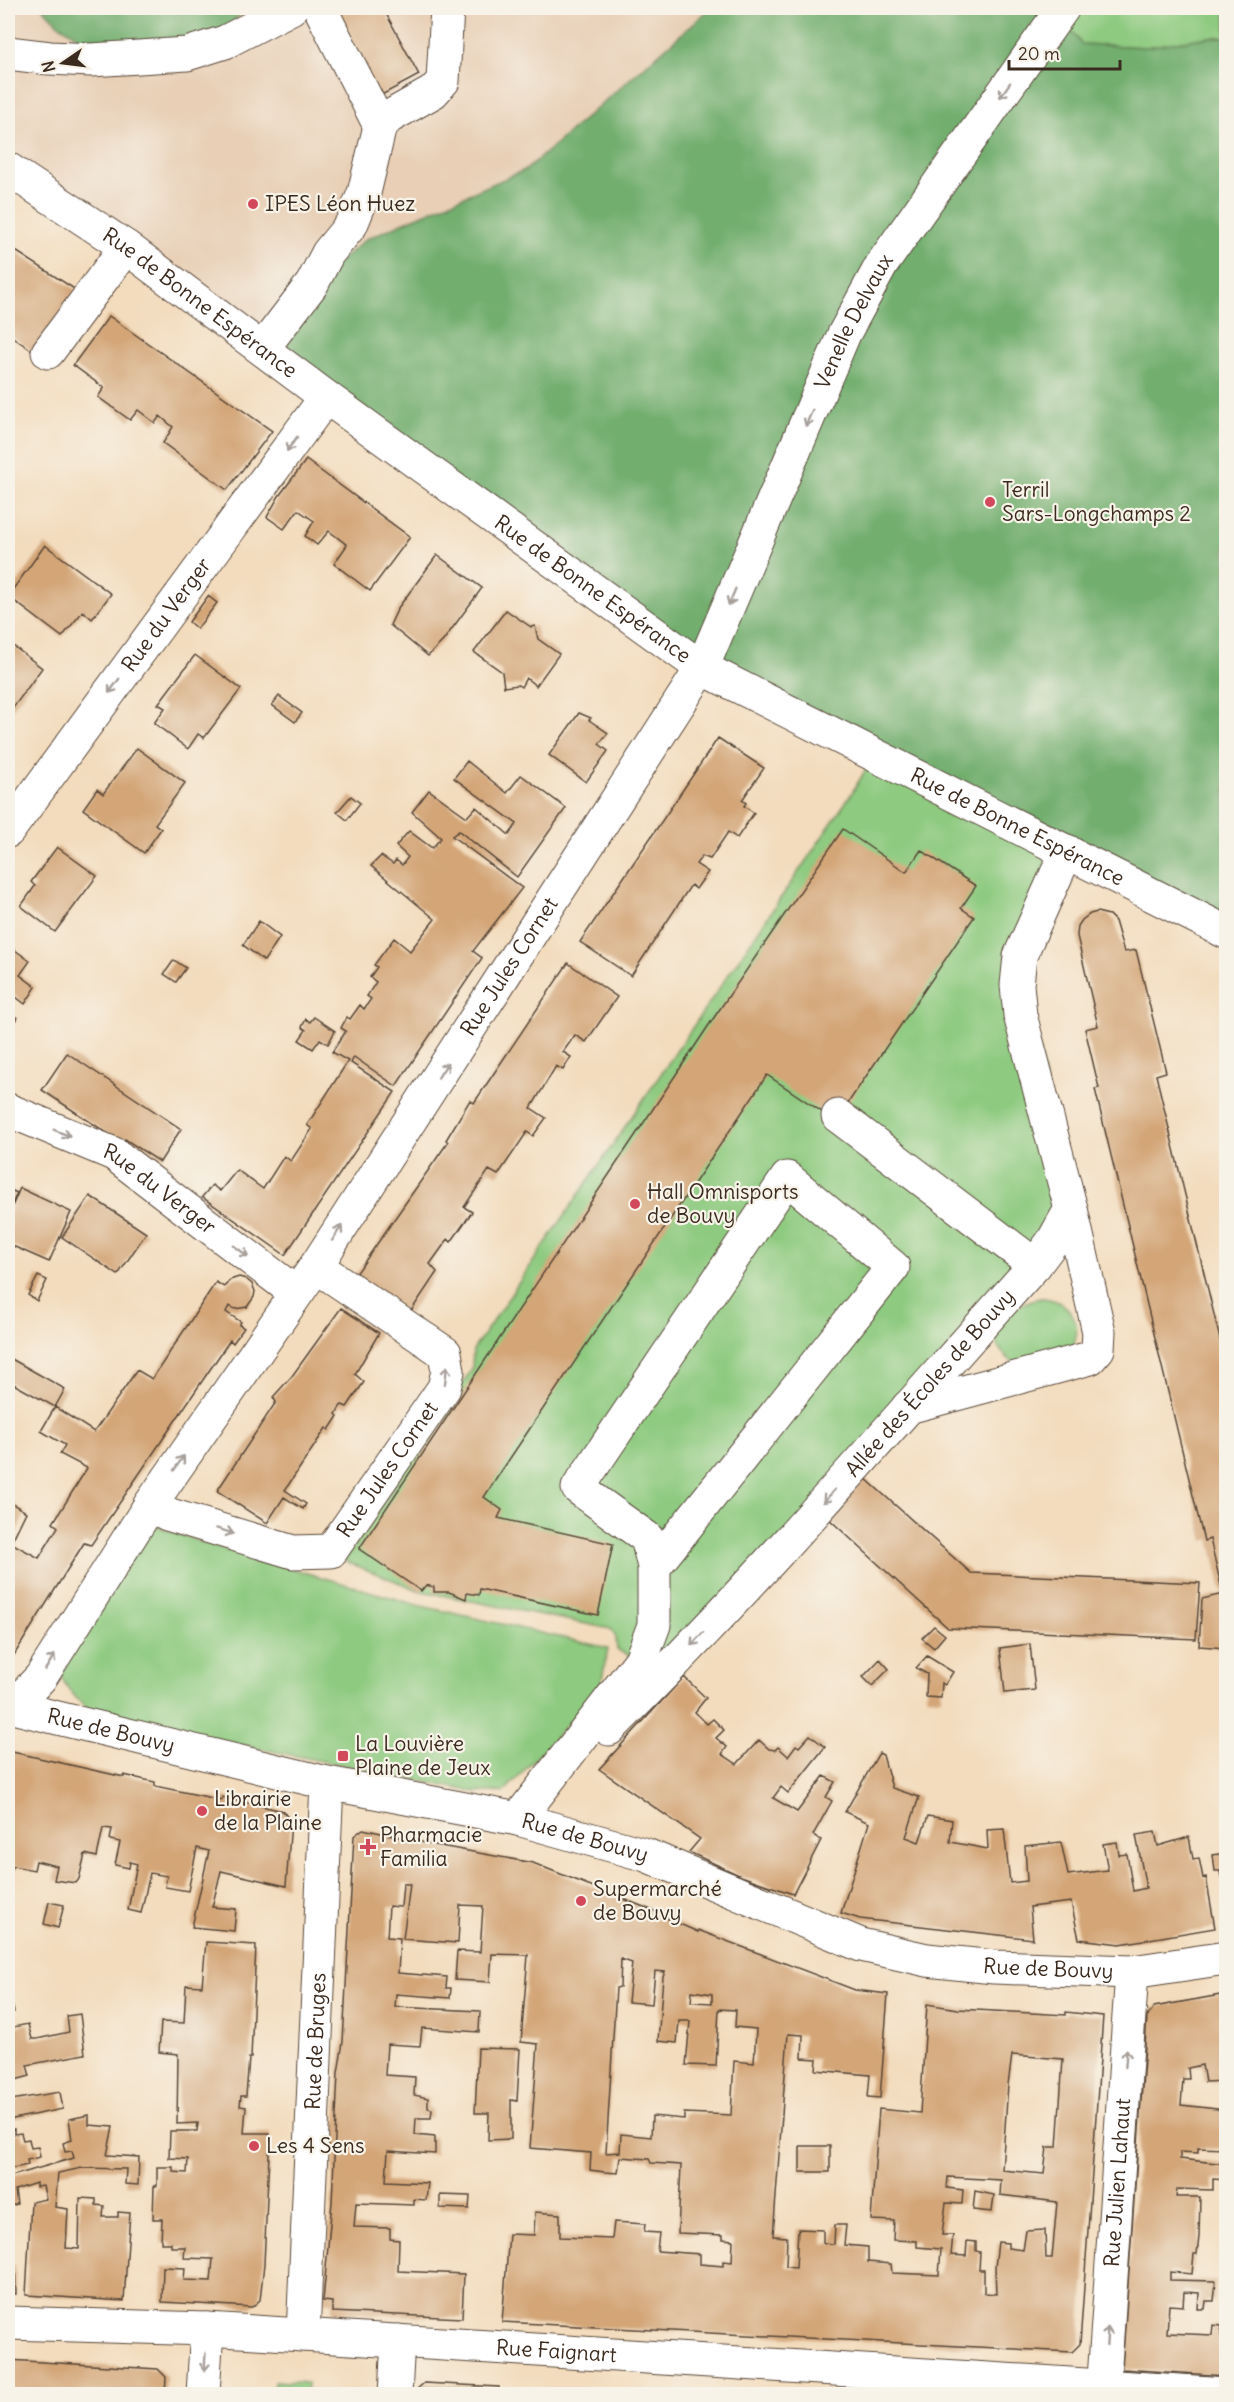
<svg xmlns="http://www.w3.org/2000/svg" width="1234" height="2402" font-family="Delius,sans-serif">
<rect width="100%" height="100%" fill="#f7f3e8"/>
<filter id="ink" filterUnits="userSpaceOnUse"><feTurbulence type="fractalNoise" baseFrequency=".0167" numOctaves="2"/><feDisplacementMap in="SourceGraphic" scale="12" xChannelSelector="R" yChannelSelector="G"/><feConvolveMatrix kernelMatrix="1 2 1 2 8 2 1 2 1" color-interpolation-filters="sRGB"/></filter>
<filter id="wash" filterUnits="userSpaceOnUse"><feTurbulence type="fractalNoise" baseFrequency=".008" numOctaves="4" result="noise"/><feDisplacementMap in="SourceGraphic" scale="24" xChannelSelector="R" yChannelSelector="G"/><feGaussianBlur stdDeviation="1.35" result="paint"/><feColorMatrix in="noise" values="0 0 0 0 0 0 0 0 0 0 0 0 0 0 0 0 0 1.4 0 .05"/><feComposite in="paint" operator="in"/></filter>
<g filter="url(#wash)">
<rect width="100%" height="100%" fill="#f3dcbd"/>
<path fill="#e8cfb6" d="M8,8H43L57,23L240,15L244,8H711L527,169L366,239L263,348L8,169Z"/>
<path fill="#8eca80" stroke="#647a4f" stroke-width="1.5" d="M1063,8H1226V37H1209L1146,47L1081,44L1059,13Z
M875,754L1067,851L1020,956L1071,1209L666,1673L617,1650L616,1638L611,1629L421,1591L344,1561L472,1369L473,1350L850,796Z
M1042,1298C1069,1299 1086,1324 1071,1349C1058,1353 1035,1363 1022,1364C1016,1364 1010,1361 1006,1356C977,1331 1015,1301 1042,1298Z
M154,1525L201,1542L417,1605L608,1648L600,1689L504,1792H475L94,1715C80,1702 65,1690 59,1670Z
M274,2381L307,2383L306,2394H274Z"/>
<path fill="#72ae6e" stroke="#566c46" stroke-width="1.5" d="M43,8H244L240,15L218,37L94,48L57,23Z
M711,8H1063L1059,13L1081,44L1146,47L1209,37H1226V932L702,668L263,348L312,284L366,239L527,169Z"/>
<g id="blocks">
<path fill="#d3a577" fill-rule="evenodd" d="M328,8H383L419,75L376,98Z
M8,246L76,290L36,353L8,334Z
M109,316L272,431L227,490L163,443L173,427L160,416L155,423L138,410L130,420L98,397L104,388L73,365Z
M306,460L410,537L370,591L334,564L347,545L329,531L317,545L305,536L314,521L298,510L284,529L267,517L279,496Z
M45,545L111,594L92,619L83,611L62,637L8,596Z
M437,555L482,588L443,641L428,656L390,625L398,608Z
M208,596L217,603L197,629L189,622Z
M506,610L531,627L535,626L538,639L559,654L536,686L526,678L521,687L518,685L504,687L502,672L474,652Z
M8,642L42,668L8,715Z
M195,655L241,689L204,738L198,734L188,749L154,723L165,708L158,704Z
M279,696L302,713L295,722L272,705Z
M579,713L591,718L589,720L608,733L599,744L608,751L586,782L549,755Z
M718,738L764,768L742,800L746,803L744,806L754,813L737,838L728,832L710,859L702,856L696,864L708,872L696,889L691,885L631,976L580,942Z
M137,748L185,783L155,824L161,829L144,853L83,809L97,789L103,794Z
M467,761L507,793L521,775L566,808L517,877L459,831L452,836L522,888L473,951L482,958L396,1086L354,1057L351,1063L395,1092L285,1255L202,1197L212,1185L220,1191L237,1170L263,1189L284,1156L291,1161L312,1129L307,1125L348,1061L332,1052L346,1031L341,1028L347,1017L350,1019L360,1005L364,1009L371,999L367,996L376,982L370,977L377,967L374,965L394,938L410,951L435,919L371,866L381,856L393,864L396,860L402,865L408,857L396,846L409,831L432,848L441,838L412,812L429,790L467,817L476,807L509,835L517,824L454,778Z
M351,796L360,803L347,820L337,812Z
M843,829L906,872L921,850L976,886L961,908L974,917L850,1100L834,1120L767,1075L484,1497L502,1510L498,1518L613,1544L598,1615L480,1589L479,1595L467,1593L466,1599L449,1592H434V1587L426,1585L421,1591L359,1549L713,1019Z
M57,847L97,876L55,932L21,906L35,886L31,882Z
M1097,912L1109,915L1115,921L1124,952L1136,950L1166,1072L1156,1075L1226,1364V1648L1199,1646L1202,1599L1223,1594L1210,1539L1204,1541L1095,1089L1099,1088L1085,1029L1098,1026L1077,936L1078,926L1082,920L1090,914Z
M259,921L280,937L264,961L243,945Z
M8,945L30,961L20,975L36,987L25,1004L8,991Z
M174,960L186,968L176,982L164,974Z
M568,963L617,997L586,1042L575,1035L563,1052L571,1057L563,1070L556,1066L531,1108L546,1118L533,1136L527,1132L498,1175L489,1170L464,1207L472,1212L451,1242L448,1239L430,1264L437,1272L409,1314L356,1274L448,1142L446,1140L470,1100L474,1103L478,1097Z
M8,1011L17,1018L8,1031Z
M314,1017L335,1031L328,1044L320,1039L313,1049L299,1040L306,1030L302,1027L306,1019L310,1022Z
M67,1053L181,1129L160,1162L125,1139L122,1143L42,1090Z
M20,1188L71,1212L49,1262L8,1244V1216Z
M8,1189L17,1193L8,1213Z
M90,1196L146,1233L118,1275L62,1237Z
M38,1276L47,1280L37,1301L28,1295Z
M239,1277L246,1279L252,1284L255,1291L254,1297L247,1307L235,1309L229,1306L226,1312L241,1322L239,1325L244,1328L233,1343L230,1340L91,1545L84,1543L11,1660L8,1662V1501L26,1512L11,1543L39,1558L58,1527L53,1523L87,1468L60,1454L65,1445L41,1431L55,1407L94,1432L137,1370L152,1379L216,1282L224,1287L230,1280Z
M341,1308L379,1333L355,1374L364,1382L347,1407L342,1405L340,1407L336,1414L338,1416L329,1430L326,1428L285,1490L306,1504L303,1509L284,1497L267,1523L217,1491L276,1402L273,1397L292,1376Z
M8,1357L65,1389L55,1407L8,1381Z
M865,1478L971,1573L1200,1583L1196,1639L948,1628L828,1518Z
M934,1626L945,1635L934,1648L922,1638Z
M1030,1644L1035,1690L1005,1693L1000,1648Z
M927,1656L953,1672L945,1685L942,1683L941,1698L926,1697L927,1674L916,1668Z
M880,1659L889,1669L872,1686L863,1677Z
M684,1677L706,1698L695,1712L707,1724L713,1719L724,1730L716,1738L727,1747L722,1754L737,1764L759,1740L769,1749L775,1750L778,1747L788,1756L796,1745L799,1747L810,1735L825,1747L788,1793L781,1787L773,1798L797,1812L824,1776L835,1782L826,1797L832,1801L813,1835L821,1840L793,1894L741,1876L689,1852L700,1839L599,1769Z
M8,1751L124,1777V1775L155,1782V1786L222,1800V1797L283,1811L291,1822L286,1886L221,1871L212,1907L236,1909L234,1931L192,1927L209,1851L197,1848L188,1891L165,1887L167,1876L150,1873L141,1913L128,1910L137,1864L130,1862L129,1868L115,1865L120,1842L110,1840L112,1829L103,1828L97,1857L85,1854L79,1879L76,1883L54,1880L57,1866L36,1861L34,1870L13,1866L8,1883Z
M879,1753L883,1755L892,1788L919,1797L906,1837L919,1842L928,1816L952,1820L950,1842L988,1849L987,1830L1004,1829L1010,1883L1027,1881L1025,1846L1061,1842L1068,1875L1108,1870L1103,1844L1117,1842L1119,1855L1127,1854L1133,1891L1146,1888L1136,1835L1155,1832L1158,1846L1189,1837L1193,1859L1199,1858L1203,1878L1206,1877L1215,1928L1120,1944L1079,1939L1071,1902L1030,1907L1033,1939L860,1919L841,1913L869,1823L845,1812Z
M363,1829L435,1845L533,1863L669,1917L668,1919L698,1932V1930L855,1990L888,1994L880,2098L868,2097L870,2075L816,2070L817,2059L802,2058L803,2035L788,2034L773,2236L787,2237L786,2267L796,2268L798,2229L823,2230V2243L834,2244L835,2225H846L844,2245L868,2247V2262L891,2264L892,2273L939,2275L941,2249L917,2247V2241L893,2240L894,2221L871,2220L879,2109L920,2113L927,2004L958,2009L1066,2015V2012L1103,2016L1080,2344L1072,2352L502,2322L509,2234L534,2235L535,2212L560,2214V2237L612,2239L614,2222L645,2224L644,2232L659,2233L657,2251L700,2254V2264L723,2266V2261L732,2262L733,2240L723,2239V2235L678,2233L681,2165L651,2163L649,2159L620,2157L618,2173L605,2172L590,2170L591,2153L530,2148L538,2044L521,2042L528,1955L492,1954L490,1982L455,1980L457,1951L480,1952L483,1906L460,1905L458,1943L403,1939L410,1884H403L401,1907L389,1906L387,1937L400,1938L398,1973L447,1977L446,1988H451L450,1998L396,1994L395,2007L480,2011L479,2032L422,2028L420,2046L387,2044L385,2075L415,2077L414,2095L428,2098V2108L432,2109L431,2118H416L415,2135L435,2137V2154L388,2151L386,2181L428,2183L426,2200L414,2199V2205L356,2203L354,2227L390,2228V2239L399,2240L398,2271L464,2274L462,2318L332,2312V2302L323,2301L332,2202L338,2073L343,2042L354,1836ZM621,1959L632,1963L628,2002L652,2004L655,1971L665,1972L663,1977L658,2041L677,2043L679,2021H690L686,2065L716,2066L719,2009L736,2010L735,2027L756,2029L754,2063L734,2061L731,2115L684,2113V2119L652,2116L651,2137L621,2134L620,2152L606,2153L616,1988L620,1987ZM692,1991L712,1994V2003L691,2002ZM1012,2055L1063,2059L1057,2147H1047L1044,2174L1002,2170L1008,2085ZM948,2177L1001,2180L1000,2195L1057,2202L1052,2258H1046L1045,2230L1026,2231L1023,2250L1008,2248V2243L998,2242L995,2267L996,2294L984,2293V2270H979L980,2252L976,2251V2242L967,2241L966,2256L951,2255L953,2235H942L946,2203L962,2204L963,2190L947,2188Z
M1226,1853V1876L1221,1877L1220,1871H1215L1213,1855Z
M49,1902L64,1905L58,1928L44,1924Z
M206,1942L256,1945L251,2058H249L246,2096H241L240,2106L246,2107L244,2133H270L264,2264L260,2300L252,2307L162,2302L163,2267L185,2268L184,2280L211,2281L213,2259L184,2258L185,2247H171V2243H161L162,2219H153L154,2186H157V2167H173V2172L187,2173L188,2159L169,2158L170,2131H197L198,2123L177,2124L178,2054L159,2052L161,2022L184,2023L186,1985L202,1986Z
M1226,1994V2055H1225L1226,2081L1205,2082L1202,2065L1188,2068L1189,2079H1183L1181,2105L1226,2110V2149L1198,2148V2153L1180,2152V2159L1226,2164V2180L1213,2179V2190L1177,2189L1176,2197H1200L1199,2237L1197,2254H1194L1192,2274L1170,2272V2280L1216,2281L1214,2301H1206L1205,2309H1198L1199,2293L1184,2292L1183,2306L1169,2305L1167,2333L1212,2335L1213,2325L1222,2326L1221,2336H1226V2376L1122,2369L1147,2017L1154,2007Z
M8,2000H11L14,2012L8,2013Z
M80,2014L85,2054L27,2065L30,2076L8,2082V2067L17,2065L13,2047L8,2048V2028L28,2024L32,2039H37L69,2032L67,2016Z
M478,2048L520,2049L517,2101L511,2100V2139L488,2140L489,2113H475Z
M8,2086L11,2100L60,2092L63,2109L8,2120Z
M89,2115V2125L113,2127L107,2155L139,2157L138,2185L125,2184L126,2169L82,2168L58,2173L55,2207L68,2209L66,2248L79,2249L80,2198L96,2199V2205L104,2206L103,2217H118V2212L130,2213L124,2301L26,2295L31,2202L46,2199L43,2186L36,2187V2183L15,2190L17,2204L8,2207V2177L74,2158L72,2151L65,2152L63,2143L72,2140L69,2119Z
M14,2129V2134L21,2133L23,2140L29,2139L31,2148L38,2147L40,2157L27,2160L28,2165L8,2169V2130Z
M800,2146H830V2172H800Z
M975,2191L994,2195L992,2212L973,2210Z
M440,2195L470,2196L469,2209L440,2208Z
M8,2265H15L16,2294H8Z
M8,2360L158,2369L166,2377L165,2394H8Z
M424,2383L499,2387L498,2394H416V2390Z"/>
</g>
</g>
<g filter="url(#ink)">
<use href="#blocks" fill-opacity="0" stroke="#574536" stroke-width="1.5"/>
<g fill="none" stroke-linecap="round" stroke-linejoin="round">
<g stroke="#574536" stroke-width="35">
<g id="minor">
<path d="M320,8L380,126"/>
<path d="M8,53L50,58L91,60L187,54L225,42L291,8"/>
<path id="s1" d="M8,169L126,247L326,397L702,668L1226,932"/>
<path d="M263,348L312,284L328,253L351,225L364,193L380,126L389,117L433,92L443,81L447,8"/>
<path d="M48,352L126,247"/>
<path id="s2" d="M8,831L326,397"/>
<path id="s3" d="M8,1110L114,1154L296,1293"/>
<path d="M838,1116L1035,1265"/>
<path d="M908,1407L1090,1358L1098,1349L1099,1332L1071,1209L1020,1015L1017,985L1020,956L1067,851"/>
<path id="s4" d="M150,1505L167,1514L293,1552L331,1551L444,1388L448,1371L445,1353L316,1266"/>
<path id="s5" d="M8,1706L327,1783L518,1819L646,1855L861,1945L927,1960L994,1967L1132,1972L1226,1958"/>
<path id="s6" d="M13,1707L41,1677L150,1505L316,1266L702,668L844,334L882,264L1063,8"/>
<path id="s7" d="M609,1729C758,1582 895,1421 1035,1265L1053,1241L1071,1209"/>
<path d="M518,1819L641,1660L654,1625V1567L893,1267L787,1178L578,1488L647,1538L654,1567"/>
<path id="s8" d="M8,2323L207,2329L1226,2394"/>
<path id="s9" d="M303,2335L327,1783"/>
<path d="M203,2394L207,2329"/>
<path d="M395,2394L398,2341"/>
<path id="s10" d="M1103,2394L1132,1972"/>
</g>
</g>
<use href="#minor" stroke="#fff" stroke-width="33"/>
</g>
<defs><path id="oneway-shaft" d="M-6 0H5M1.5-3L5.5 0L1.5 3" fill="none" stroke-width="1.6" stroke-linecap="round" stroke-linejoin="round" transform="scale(1.5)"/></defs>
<g stroke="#a79f9a">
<use href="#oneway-shaft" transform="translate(1005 90) rotate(125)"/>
<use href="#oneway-shaft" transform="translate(809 418) rotate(113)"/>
<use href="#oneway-shaft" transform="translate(292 444) rotate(126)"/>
<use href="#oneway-shaft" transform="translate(732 597) rotate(113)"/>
<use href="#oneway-shaft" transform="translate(114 686) rotate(126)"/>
<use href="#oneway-shaft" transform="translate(443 1070) rotate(-57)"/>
<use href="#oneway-shaft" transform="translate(62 1133) rotate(22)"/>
<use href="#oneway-shaft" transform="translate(337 1233) rotate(-57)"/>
<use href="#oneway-shaft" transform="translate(241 1251) rotate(37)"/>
<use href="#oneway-shaft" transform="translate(446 1375) rotate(-83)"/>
<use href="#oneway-shaft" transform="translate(179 1463) rotate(-55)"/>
<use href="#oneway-shaft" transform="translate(829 1496) rotate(132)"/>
<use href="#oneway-shaft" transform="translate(225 1531) rotate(17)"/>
<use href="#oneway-shaft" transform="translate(697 1639) rotate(133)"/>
<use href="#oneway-shaft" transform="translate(50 1662) rotate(-59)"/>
<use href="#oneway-shaft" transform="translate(1126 2058) rotate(-86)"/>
<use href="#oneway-shaft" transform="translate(1107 2336) rotate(-86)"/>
<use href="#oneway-shaft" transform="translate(205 2362) rotate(93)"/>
</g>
</g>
<g fill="#d1495b" stroke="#f7f3e8" stroke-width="2">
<circle cx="253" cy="204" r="6"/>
<circle cx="990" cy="502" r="6"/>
<circle cx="635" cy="1204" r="6"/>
<rect x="337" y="1750" width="12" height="12" rx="3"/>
<circle cx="202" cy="1811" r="6"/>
<path d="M365 1838h6v6h6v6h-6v6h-6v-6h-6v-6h6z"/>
<circle cx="581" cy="1901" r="6"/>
<circle cx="254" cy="2146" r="6"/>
</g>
<g text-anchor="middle" stroke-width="4.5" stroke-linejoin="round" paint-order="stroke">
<g font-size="21" fill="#3b2a1e" stroke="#f7f3e8" text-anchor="start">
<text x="265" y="211">IPES Léon Huez</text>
<text x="1002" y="497">Terril<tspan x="1002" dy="24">Sars-Longchamps 2</tspan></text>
<text x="647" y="1199">Hall Omnisports<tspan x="647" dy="24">de Bouvy</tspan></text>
<text x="355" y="1751">La Louvière<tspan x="355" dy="24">Plaine de Jeux</tspan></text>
<text x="214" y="1806">Librairie<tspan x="214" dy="24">de la Plaine</tspan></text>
<text x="380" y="1842">Pharmacie<tspan x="380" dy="24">Familia</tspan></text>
<text x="593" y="1896">Supermarché<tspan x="593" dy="24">de Bouvy</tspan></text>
<text x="266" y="2153">Les 4 Sens</text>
</g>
<g font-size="21" fill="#3b2a1e" stroke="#f7f3e8">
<text dy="7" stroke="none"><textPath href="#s1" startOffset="234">Rue de Bonne Espérance</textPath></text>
<text dy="7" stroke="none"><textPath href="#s6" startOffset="1626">Venelle Delvaux</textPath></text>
<text dy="7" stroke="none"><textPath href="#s1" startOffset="720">Rue de Bonne Espérance</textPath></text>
<text dy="7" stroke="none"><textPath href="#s2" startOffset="268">Rue du Verger</textPath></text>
<text dy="7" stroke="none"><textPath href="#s1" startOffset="1208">Rue de Bonne Espérance</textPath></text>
<text dy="7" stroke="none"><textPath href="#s6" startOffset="892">Rue Jules Cornet</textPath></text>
<text dy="7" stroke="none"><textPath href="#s3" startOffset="172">Rue du Verger</textPath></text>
<text dy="7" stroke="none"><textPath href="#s7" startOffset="472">Allée des Écoles de Bouvy</textPath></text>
<text dy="7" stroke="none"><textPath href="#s4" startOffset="288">Rue Jules Cornet</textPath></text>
<text dy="7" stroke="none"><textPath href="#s5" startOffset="106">Rue de Bouvy</textPath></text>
<text dy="7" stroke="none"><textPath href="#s5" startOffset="592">Rue de Bouvy</textPath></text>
<text dy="7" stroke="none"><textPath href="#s5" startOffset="1078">Rue de Bouvy</textPath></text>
<text dy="7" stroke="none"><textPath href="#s9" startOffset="294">Rue de Bruges</textPath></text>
<text dy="7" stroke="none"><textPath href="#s10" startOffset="212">Rue Julien Lahaut</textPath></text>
<text dy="7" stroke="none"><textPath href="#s8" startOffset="549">Rue Faignart</textPath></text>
</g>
</g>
<rect width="1234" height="2402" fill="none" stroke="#f7f3e8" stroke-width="30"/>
<g transform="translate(63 63) rotate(256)" stroke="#f7f3e8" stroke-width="4.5" paint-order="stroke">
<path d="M0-4.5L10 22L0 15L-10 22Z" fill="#3b2a1e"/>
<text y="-9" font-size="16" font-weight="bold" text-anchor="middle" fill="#3b2a1e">N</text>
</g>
<path d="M1009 60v9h111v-9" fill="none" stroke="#3b2a1e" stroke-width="3"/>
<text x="1018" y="60" font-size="18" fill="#3b2a1e" stroke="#f7f3e8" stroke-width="4.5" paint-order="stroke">20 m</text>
</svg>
